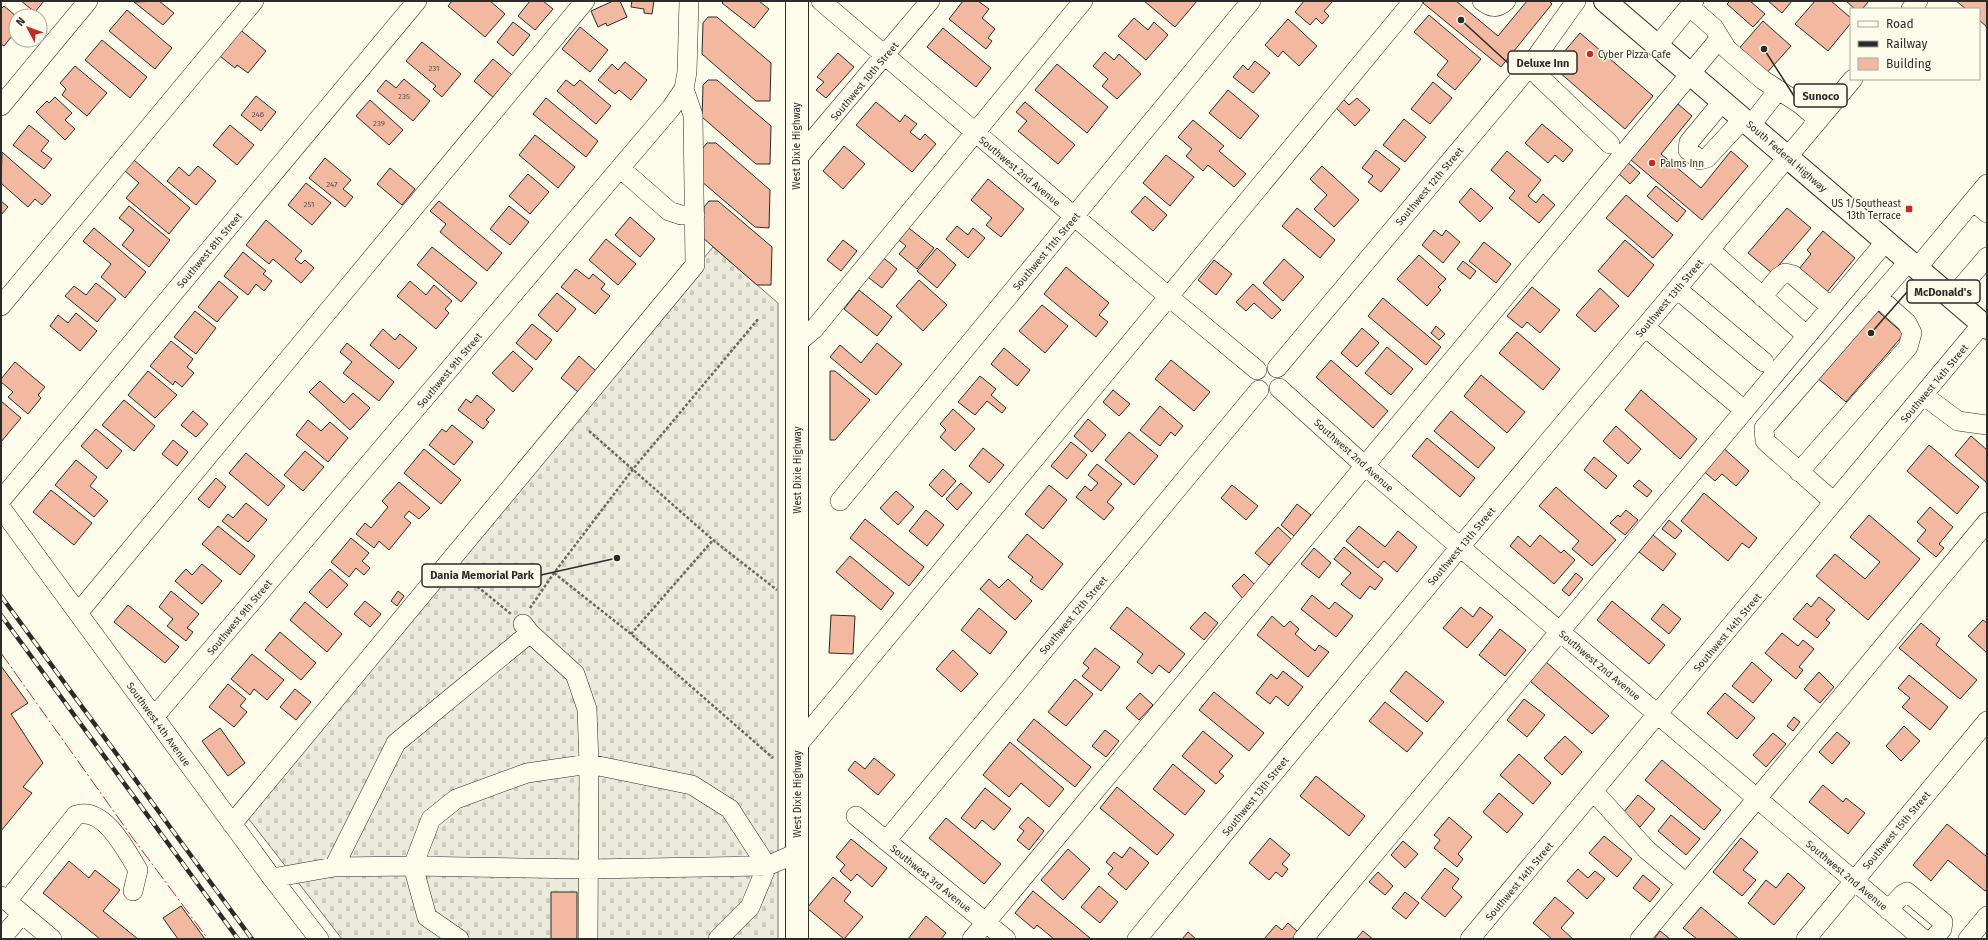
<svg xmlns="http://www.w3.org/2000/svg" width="1988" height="940" font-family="'Fira Sans',sans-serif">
<defs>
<pattern id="cemetery-stones" width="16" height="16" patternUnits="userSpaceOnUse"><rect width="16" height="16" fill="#ecebdb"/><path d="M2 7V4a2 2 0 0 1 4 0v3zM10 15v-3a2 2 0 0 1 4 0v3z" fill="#cbcabc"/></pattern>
</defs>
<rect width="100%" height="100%" fill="#fdfbea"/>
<path fill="url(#cemetery-stones)" stroke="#74746e" d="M713,247L778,303V939H342L245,814Z"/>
<path fill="#f2b8a0" stroke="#2b2b2b" d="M21,1H44L35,12Z
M159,1L174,13L163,25L134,2Z
M452,1H490L505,14L485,37L448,6Z
M530,1H543L553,9L535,30L518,16Z
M613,1H620L627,17L607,26L606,23L598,27L591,11Z
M632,1H654L652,14L644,13V9L631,7Z
M724,1H759L769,9L754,28L722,3Z
M963,1H978L989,9L982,18L995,29L988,38L992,41L986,49L949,19Z
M1144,1H1197L1175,27Z
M1304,1H1333L1324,11L1329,16L1322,24L1316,18L1310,25L1295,12Z
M1424,1H1456L1498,36L1527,1H1549L1552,4L1501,67L1423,3Z
M1730,1H1750L1765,14L1753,27L1727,4Z
M1768,1H1792L1782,13Z
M1815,1H1831L1851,18V23L1828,51L1795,24Z
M1846,1H1869L1862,9H1855Z
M1956,1H1987V27L1979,20V9H1966Z
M4,6L16,16V31L4,46L1,44V9Z
M127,10L172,48L155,69L109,31Z
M1429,15L1481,59L1455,90L1437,75L1448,61L1414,32Z
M708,17H717L771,63L770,101H756L702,54L703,23Z
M1134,18L1148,30L1154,22L1168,35L1146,60L1118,36Z
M1288,19L1317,46L1299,66L1283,51L1278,57L1265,45Z
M1763,21L1791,46L1763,77L1736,52Z
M513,22L530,35L513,56L497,42Z
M237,27L266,51L248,73L237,65L235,68L216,53Z
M580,27L608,50L590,72L562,49Z
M943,28L991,68L976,87L927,47Z
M1580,33L1653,96L1625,129L1552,66Z
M102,40L147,77L130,98L85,60Z
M422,42L461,74L442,97L433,89L436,86L406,61Z
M1105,52L1114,60L1119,54L1141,74L1117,99L1102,86L1108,79L1093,66Z
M838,53L854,67L826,98L816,90L824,82L817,77Z
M493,59L512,75L494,98L474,81Z
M1255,61L1270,73L1253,93L1233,77L1243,65L1248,70Z
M625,62L647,80L631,100L619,90L615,94L598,80L612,64L618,70Z
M1057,64L1108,107L1087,133L1035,90Z
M75,66L107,93L87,116L62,95L66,89L60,83Z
M404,79L430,101L413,121L377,91L386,80L396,88Z
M566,80L574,86L580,80L611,106L596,124L557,91Z
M708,80H717L771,126L770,164H756L702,117L703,85Z
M1433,82L1452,98L1430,124L1411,109Z
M1228,90L1259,116L1240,139L1209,113Z
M256,96L276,112L261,131L241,115Z
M55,97L72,113L65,120L75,129L65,140L36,112L47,101L49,103Z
M546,98L598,141L586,157L533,114Z
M1357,98L1370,110L1355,126L1335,107L1343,99L1349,105Z
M370,100L403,130L389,145L356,116Z
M876,102L900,122L905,115L917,124L910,132L920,140L925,134L936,144L912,172L856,125Z
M1025,102L1075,145L1058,164L1018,131L1027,121L1016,112Z
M1678,104L1692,116L1661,154L1701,188L1731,151L1748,166L1702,220L1631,160Z
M1404,119L1426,137L1405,162L1383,145Z
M1193,120L1224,146L1219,151L1246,174L1234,187L1208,165L1203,171L1186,156L1192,149L1178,137Z
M1542,124L1573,150L1563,162L1555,155L1548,163L1525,143Z
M29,125L49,141L41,151L52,159L44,169L13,145Z
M230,125L254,145L237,165L213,145Z
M535,135L575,167L558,188L519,155Z
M707,143H716L770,190L769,228L755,227L701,181L702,149Z
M844,146L865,164L843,189L823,171Z
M1376,150L1400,169L1381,192L1368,182L1373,176L1362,168Z
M1507,151L1541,180L1528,196L1536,203L1543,194L1555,205L1539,223L1509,198L1515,191L1491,170Z
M2,152L51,195L42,205L35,199L28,207L1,183Z
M1166,155L1194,177L1170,206L1143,183Z
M325,158L351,180L343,189L353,197L345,207L309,178Z
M134,160L190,208L169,234L126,198L139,183L125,171Z
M1625,160L1640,173L1630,184L1616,171Z
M198,166L216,181L196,205L167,181L179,167L189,176Z
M1322,166L1359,200L1334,227L1314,209L1327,195L1310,179Z
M390,168L415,189L402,205L377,184Z
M528,174L549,192L530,214L509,196Z
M988,179L1024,209L1001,237L986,225L992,218L971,200Z
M306,183L331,203L312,225L288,205Z
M1656,186L1686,211L1677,222L1647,196Z
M1471,188L1493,208L1480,222L1459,202Z
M1626,195L1673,235L1653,258L1606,218Z
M1145,196L1167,215L1153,231L1131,212Z
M1,201L8,207L1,215Z
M439,201L502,253L487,271L440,232L446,224L430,211Z
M709,201H718L772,247L771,285H757L703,238L704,207Z
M129,206L170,240L149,267L122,245L134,230L119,218Z
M509,206L529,222L510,245L490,229Z
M1297,208L1335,240L1320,258L1282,226Z
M1787,208L1811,228L1772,273L1748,253Z
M630,217L655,239L640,257L615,235Z
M266,220L302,251L295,259L301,264L305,260L314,268L301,283L273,259L269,264L246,245Z
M905,225L934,248L917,269L899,254L906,246L895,237Z
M957,226L968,235L973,228L985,238L968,258L946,239Z
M94,228L146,272L125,298L101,277L111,264L83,241Z
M1434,230L1442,236L1446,230L1460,242L1443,263L1422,245Z
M1823,231L1855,258L1827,292L1799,269L1811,254L1807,250Z
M606,239L636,264L618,285L589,260Z
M843,240L857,251L841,271L827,260Z
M1625,240L1654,265L1628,297L1598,271Z
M1484,242L1511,264L1496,283L1469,261Z
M432,247L477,283L461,302L417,265Z
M937,248L956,265L937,288L917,271Z
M243,252L266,271L263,274L272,281L264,291L256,284L248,295L224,276Z
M880,255L897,269L882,288L864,274Z
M1419,255L1446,279L1438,287L1441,290L1427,306L1397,279Z
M1284,259L1304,277L1283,301L1263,283Z
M1214,260L1232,274L1216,295L1198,280Z
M1463,261L1476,271L1470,279L1457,269Z
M1066,267L1109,303L1099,315L1108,322L1096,337L1044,294Z
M576,269L589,279L593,274L605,284L601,289L610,296L595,314L561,287Z
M919,280L947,305L923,331L896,306Z
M219,281L238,297L217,322L198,307Z
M410,281L426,295L434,285L452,301L445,309L449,313L436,329L397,296Z
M96,283L116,299L97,322L65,296L74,286L86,295Z
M1253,284L1281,310L1272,319L1254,303L1246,311L1236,302Z
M1532,287L1560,310L1540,333L1527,322L1522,328L1507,316Z
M1600,288L1619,306L1595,332L1576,315Z
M859,290L892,317L877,336L844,309Z
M557,293L576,309L557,332L538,315Z
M1383,298L1441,347L1426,365L1368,316Z
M1042,305L1068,326L1045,353L1019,331Z
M1874,308L1904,334L1846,402L1816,377Z
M195,311L216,328L196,354L174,337Z
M76,313L97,331L80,351L50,326L58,315L68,323Z
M532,324L552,340L536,360L516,343Z
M1436,326L1445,334L1439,340L1431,333Z
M1362,328L1379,343L1357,367L1341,353Z
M383,329L395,340L400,334L417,348L399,369L370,345Z
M1517,332L1560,369L1543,390L1499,353Z
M171,341L193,359L187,367L194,373L182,387L175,381L173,385L150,366Z
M347,343L394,382L379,401L343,373L352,362L340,352Z
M877,343L902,364L876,395L830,357L840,345L861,363Z
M1387,347L1413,369L1391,395L1365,373Z
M1004,348L1030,370L1017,386L991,364Z
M513,351L533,369L513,392L492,373Z
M579,356L596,371L578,392L561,378Z
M1171,360L1210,392L1194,411L1155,379Z
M1331,360L1388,411L1373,428L1316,377Z
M15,362L45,387L38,395L41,398L28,414L8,397L13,392L1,382V379Z
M148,371L177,395L155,418L128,395Z
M830,371H835L870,400L835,440H830Z
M1481,375L1525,412L1507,433L1464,396Z
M980,376L996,389L991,395L1006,408L1002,413L987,401L975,415L958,402Z
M320,381L344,403L353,393L370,408L350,430L309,392Z
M1113,390L1130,404L1119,416L1103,402Z
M1641,390L1697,439L1680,459L1625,410Z
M477,395L495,410L486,420L489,422L483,429L458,410L466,399L471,403Z
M124,400L155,426L134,451L102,425Z
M1,401L21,418L1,442Z
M1160,406L1183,426L1175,436L1171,432L1160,446L1140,430Z
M953,409L975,429L955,451L940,437L946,430L940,424Z
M193,411L208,424L196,437L181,425Z
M1451,411L1495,448L1478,468L1434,431Z
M1088,419L1106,435L1092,452L1074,436Z
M308,420L321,431L330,422L348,438L328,462L296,435Z
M452,425L473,442L454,465L429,445L442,429L446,432Z
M1616,426L1641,449L1628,464L1603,441Z
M96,429L122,451L107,469L81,446Z
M1129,432L1158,456L1134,485L1105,460Z
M1971,436L1987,450V483L1955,455Z
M1427,438L1475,478L1460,497L1412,456Z
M173,440L188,452L177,466L162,454Z
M1071,442L1087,455L1067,479L1051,466Z
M1929,445L1979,487L1957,514L1907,471Z
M1721,446L1749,471L1736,486L1722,474L1715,481L1701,469Z
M983,448L1004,465L989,483L969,466Z
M424,449L461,480L441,504L404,473Z
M305,451L324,467L303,491L284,475Z
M246,453L285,486L268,506L229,473Z
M1594,457L1617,476L1606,489L1584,470Z
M76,460L97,477L90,486L108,501L94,517L55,485Z
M1097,464L1122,484L1107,502L1114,508L1104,520L1076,497L1085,486L1091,491L1098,483L1088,475Z
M943,469L956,481L942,497L929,485Z
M216,478L226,487L209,508L198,499Z
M1639,480L1652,491L1647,497L1633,486Z
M399,482L430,508L419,519L409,511L404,517L411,523L389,550L379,541L374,548L356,534L365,523L371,528L388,507L382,501Z
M961,483L972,493L957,510L946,499Z
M1049,485L1067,500L1043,529L1025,514Z
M1232,485L1258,506L1246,520L1221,498Z
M1556,487L1616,540L1592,566L1572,549L1579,541L1539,506Z
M51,490L92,523L74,545L33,512Z
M896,491L914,507L898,525L880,508Z
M1704,493L1757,538L1749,548L1742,543L1728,561L1681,521Z
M246,503L267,520L248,542L222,521L228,514L233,518Z
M1297,504L1311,515L1294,536L1281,525Z
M1930,507L1953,527L1939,544L1944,548L1936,557L1917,541L1926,530L1917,522Z
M926,510L944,525L927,546L909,531Z
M1626,510L1638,520L1625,535L1610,523L1618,515L1620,517Z
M1869,515L1920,559L1868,620L1816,576L1835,554L1865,579L1880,562L1850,537Z
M865,519L924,567L909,586L850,538Z
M1669,520L1682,531L1675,539L1662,529Z
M218,526L255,556L240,575L202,544Z
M1359,526L1385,547L1398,531L1417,547L1397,572L1384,561L1378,568L1346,541Z
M1278,527L1292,540L1269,565L1255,553Z
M1027,534L1063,564L1042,590L1030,581L1033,577L1008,557Z
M1540,535L1561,553L1564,550L1575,560L1554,584L1510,546L1518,536L1530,547Z
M1653,535L1676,554L1663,571L1639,552Z
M351,538L369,553L362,561L370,568L364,575L356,568L349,577L331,562Z
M1344,547L1383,579L1375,590L1370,586L1360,599L1341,584L1351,573L1334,559Z
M1314,548L1331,563L1319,578L1301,564Z
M850,556L894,593L881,610L836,572Z
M202,564L222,581L202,604L175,581L186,569L192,575Z
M330,569L348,585L327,608L309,592Z
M1576,573L1583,579L1569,596L1562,590Z
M1244,574L1258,588L1245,601L1232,586Z
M989,579L999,588L1008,579L1032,601L1015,620L980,589Z
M171,591L199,614L187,628L193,632L186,641L167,626L173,619L159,607Z
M398,591L404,596L397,606L391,601Z
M1312,595L1329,609L1335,602L1353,616L1336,637L1301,609Z
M1819,597L1835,610L1826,620L1830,623L1817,638L1793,619L1807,603L1811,607Z
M365,601L381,614L370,627L354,614Z
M1612,601L1665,645L1649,664L1597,620Z
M305,602L342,634L327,652L290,620Z
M1663,604L1681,619L1669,634L1651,619Z
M128,605L179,647L165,663L114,622Z
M1127,607L1185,654L1169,673L1159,665L1152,674L1137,662L1143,654L1110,628Z
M1461,607L1473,617L1480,607L1493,617L1467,648L1443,628Z
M979,608L1007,632L990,654L961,630Z
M1205,612L1218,623L1204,640L1190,628Z
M831,615L855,616L853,654L829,653Z
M1272,616L1284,627L1290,621L1299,629L1295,634L1315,651L1319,645L1329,652L1308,677L1257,635Z
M1983,620L1987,623V653L1968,636Z
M1921,623L1940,639L1936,645L1977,680L1960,699L1899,648Z
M1500,629L1526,650L1505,676L1479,655Z
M280,632L316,663L301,680L265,650Z
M1782,633L1798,646L1803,640L1814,649L1799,667L1803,670L1796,679L1765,653Z
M1095,648L1120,667L1101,691L1082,676L1089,668L1083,663Z
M953,650L978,674L961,692L936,669Z
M252,654L284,680L267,700L254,689L250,695L231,679Z
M1546,662L1609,716L1592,734L1530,681Z
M1752,662L1772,680L1753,703L1732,686Z
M1,666L28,703L11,714L43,763L23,787L32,793L1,831Z
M1283,671L1303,687L1288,706L1276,696L1270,704L1256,693L1271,674L1277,679Z
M1406,671L1444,702L1427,722L1390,691Z
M1819,672L1834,687L1820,703L1804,689Z
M1909,675L1948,707L1930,730L1902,707L1910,698L1898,688Z
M1075,679L1093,694L1066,726L1048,712Z
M228,684L246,699L240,706L247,712L234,727L209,707Z
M295,689L311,702L296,720L280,707Z
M1214,692L1264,733L1249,751L1199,710Z
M1140,693L1153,705L1139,720L1126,708Z
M1725,693L1755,718L1737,739L1707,713Z
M1524,699L1545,715L1527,737L1507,720Z
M1385,702L1423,733L1407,752L1369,721Z
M1794,717L1800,722L1793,731L1787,726Z
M1034,719L1091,767L1075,787L1017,740Z
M1904,726L1920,741L1901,761L1886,746Z
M220,728L245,763L228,776L202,741Z
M1105,730L1119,741L1106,757L1092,746Z
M1203,731L1233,756L1219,772L1224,776L1216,784L1182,756Z
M1837,732L1850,743L1832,764L1819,752Z
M1773,733L1786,744L1766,767L1753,755Z
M1565,736L1582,752L1562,775L1544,758Z
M1010,742L1064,789L1049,807L1021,783L1009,797L983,775Z
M1519,754L1551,783L1533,804L1500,775Z
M874,758L895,775L878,795L848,770L855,761L865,769Z
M1662,760L1721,810L1704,830L1645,780Z
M1173,764L1205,791L1185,815L1153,789Z
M1316,776L1365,816L1349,836L1300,796Z
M1823,785L1843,802L1846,798L1865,813L1848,834L1809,802Z
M1117,787L1174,835L1157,855L1100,808Z
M985,788L1011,809L994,830L982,820L975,829L961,818Z
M1499,793L1523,814L1507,833L1483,812Z
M1638,795L1655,809L1640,827L1623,813Z
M1671,815L1700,839L1686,855L1658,831Z
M1028,817L1044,831L1029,850L1017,840L1024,831L1019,827Z
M1449,817L1472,837L1458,854L1463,859L1457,867L1434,848L1440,840L1434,835Z
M946,818L1001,864L984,884L929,838Z
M1947,824L1987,857V889L1985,891L1948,860L1931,881L1913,865Z
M1604,836L1632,859L1617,877L1589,853Z
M1270,838L1290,855L1282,864L1288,869L1282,877L1276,872L1269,880L1249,863Z
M1741,838L1758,852L1743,870L1756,880L1742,896L1713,872Z
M851,839L887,868L872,887L857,874L851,881L840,871L845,865L836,857Z
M1403,841L1418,854L1405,868L1391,855Z
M1130,847L1149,863L1126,890L1108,874L1113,868L1106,862L1114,852L1122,858Z
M1068,849L1090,869L1063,900L1041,880Z
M69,861L89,878L95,870L120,890L103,911L138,939H100L43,893Z
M1445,868L1459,879L1452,888L1462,897L1445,917L1421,898Z
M1578,869L1588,878L1595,871L1605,879L1587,899L1567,881Z
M1378,872L1393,886L1385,895L1369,882Z
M1788,873L1805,888L1774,925L1748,903L1766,880L1776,888Z
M1643,875L1660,889L1650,902L1633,888Z
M833,877L851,892L844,901L863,917L844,939L807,908Z
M1099,886L1118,902L1100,923L1081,907Z
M1033,891L1090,938L1089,939H1054L1037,925L1034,929L1015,913Z
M551,892H577V939H551Z
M1405,892L1419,903L1406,919L1392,908Z
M1555,897L1574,913L1561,928L1573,939H1552L1533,923Z
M181,906L205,939H178L163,918Z
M1701,907L1739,939H1697L1683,928Z
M926,916L946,933L941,939H908Z
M1288,923L1298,932L1292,939H1264L1276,925L1282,930Z
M1363,931L1373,939H1356Z
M1660,931L1670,939H1654Z
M1188,932L1196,939H1182Z"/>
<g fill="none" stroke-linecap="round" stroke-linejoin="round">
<g stroke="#2b2b2b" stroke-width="20">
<path id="minor" d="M821,1L1169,297L1257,370
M1482,1C1491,8 1497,9 1506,1
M1690,7L1714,28L1727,49L1763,80L1800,104L1819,120
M1911,9L1918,1
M1657,46L1694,1
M1529,67L1610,144
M1723,101L1689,142L1688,150L1700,160L1707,158L1743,119
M1,106L88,1
M1751,125L1778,90
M796,160L930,1
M620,168L669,211L681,215H695
M1973,201L1987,213
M1710,250L1807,336
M1917,268L1987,184
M1677,289L1764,362
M1762,297L1779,277L1785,273L1793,275L1831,307
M1952,298L1987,257
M1,306L254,1
M1645,327L1744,410
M796,344L814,329L1083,1
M1277,368L1529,67L1576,1
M1279,388L1364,465L1460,547L1923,939
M1923,395L1958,421L1987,425
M1799,472L1908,347L1912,333L1907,323L1878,297
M1,500L417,1
M840,501L1251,1
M1834,502L1765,441L1764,428L1909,261
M1,508L272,878L319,939
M78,613L585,1
M523,624L530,633L575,674L587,709L589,764L588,939
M154,717L671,108L684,89L687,72L689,1
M797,746L1413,1
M1594,792L1647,850L1686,883
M856,816L1006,939
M232,824L695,265L693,115L684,89
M886,841L1259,390
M334,867L396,743L530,633
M272,878L334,867L413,866L588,869L767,866L797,853
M1,896L52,939
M7,901L76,815C104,806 126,850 138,870L133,891
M1888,910L1903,894L1907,892L1943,922L1942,929L1933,939
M1,939L22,914
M459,939L427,917L413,866L431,819L456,799L527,773L589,764L692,785L730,809L767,866L750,907L718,939
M972,939L1720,38
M1137,939L1460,547L1853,79
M1303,939L1886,241
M1470,939L1982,324
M1640,939L1987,522
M1806,939L1987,721
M1968,939L1987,916"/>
</g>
<g stroke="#2b2b2b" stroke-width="24">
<path id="major" d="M797,1V939
M1605,1L1987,328"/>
</g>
<path stroke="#6a6964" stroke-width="2.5" stroke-dasharray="3 2" stroke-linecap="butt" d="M589,431L713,540L777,590
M554,573L631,634L773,758
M462,574L511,614
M530,608L554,573L633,469L759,318
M631,634L713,540"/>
<use href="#minor" stroke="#fdfbea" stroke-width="19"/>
<use href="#major" stroke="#fdfbea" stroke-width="22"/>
<g stroke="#2b2b2b" stroke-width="4.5">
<path id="rail" d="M1,596L252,939
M1,615L238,939"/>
</g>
<use href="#rail" stroke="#fdfbea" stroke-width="3" stroke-dasharray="9" stroke-linecap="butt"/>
<path stroke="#c62828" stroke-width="1" stroke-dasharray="14 3 2 3" stroke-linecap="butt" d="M1,653L132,837L208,939"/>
</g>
<g fill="#c62828" stroke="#fdfbea" stroke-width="1.5">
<circle cx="1590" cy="54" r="4"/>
<circle cx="1652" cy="163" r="4"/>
<rect x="1905" y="205" width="8" height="8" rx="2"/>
</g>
<g text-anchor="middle" stroke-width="3" stroke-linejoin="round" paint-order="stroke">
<g font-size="8" fill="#5d4e48">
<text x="434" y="71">231</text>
<text x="404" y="99">235</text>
<text x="258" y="117">246</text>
<text x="379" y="126">239</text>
<text x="332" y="187">247</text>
<text x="309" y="207">251</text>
</g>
<g font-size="10" fill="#2b2b2b" stroke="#fdfbea" text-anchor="start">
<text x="1598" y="58">Cyber Pizza Cafe</text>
<text x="1660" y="167">Palms Inn</text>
<text x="1901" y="207" text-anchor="end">US 1/Southeast<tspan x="1901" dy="12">13th Terrace</tspan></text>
</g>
<g font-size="10" fill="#2b2b2b" stroke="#fdfbea">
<text transform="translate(864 81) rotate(-50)" y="4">Southwest 10th Street</text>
<text transform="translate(796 146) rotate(-90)" y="4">West Dixie Highway</text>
<text transform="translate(1787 156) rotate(41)" y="4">South Federal Highway</text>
<text transform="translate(1020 171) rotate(40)" y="4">Southwest 2nd Avenue</text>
<text transform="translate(1429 186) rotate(-50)" y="4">Southwest 12th Street</text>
<text transform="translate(209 250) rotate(-50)" y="4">Southwest 8th Street</text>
<text transform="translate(1046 251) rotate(-50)" y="4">Southwest 11th Street</text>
<text transform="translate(1669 298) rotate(-50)" y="4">Southwest 13th Street</text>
<text transform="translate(449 370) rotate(-50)" y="4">Southwest 9th Street</text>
<text transform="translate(1934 383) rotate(-50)" y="4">Southwest 14th Street</text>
<text transform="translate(1354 455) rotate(42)" y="4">Southwest 2nd Avenue</text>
<text transform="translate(797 470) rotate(-90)" y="4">West Dixie Highway</text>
<text transform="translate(1461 546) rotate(-50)" y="4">Southwest 13th Street</text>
<text transform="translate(1073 615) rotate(-50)" y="4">Southwest 12th Street</text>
<text transform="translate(239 617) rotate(-50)" y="4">Southwest 9th Street</text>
<text transform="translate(1727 632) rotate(-50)" y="4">Southwest 14th Street</text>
<text transform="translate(1600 665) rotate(40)" y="4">Southwest 2nd Avenue</text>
<text transform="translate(159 724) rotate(54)" y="4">Southwest 4th Avenue</text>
<text transform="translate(797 794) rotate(-90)" y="4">West Dixie Highway</text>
<text transform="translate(1255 796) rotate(-51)" y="4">Southwest 13th Street</text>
<text transform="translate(1896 830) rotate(-50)" y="4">Southwest 15th Street</text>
<text transform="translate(1847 875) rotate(40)" y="4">Southwest 2nd Avenue</text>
<text transform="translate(931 878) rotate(39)" y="4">Southwest 3rd Avenue</text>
<text transform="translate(1519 881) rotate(-50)" y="4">Southwest 14th Street</text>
</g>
</g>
<path fill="none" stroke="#2b2b2b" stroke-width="1.5" d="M1461 20L1508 63M1764 49L1794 96M1871 333L1907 292M617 558L541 575"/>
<g fill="#2b2b2b" stroke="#fdfbea" stroke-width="1.5">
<circle cx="1461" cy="20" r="4"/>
<circle cx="1764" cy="49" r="4"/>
<circle cx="1871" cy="333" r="4"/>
<circle cx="617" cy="558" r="4"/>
</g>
<g fill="#fdfbea" stroke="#2b2b2b" stroke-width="1.5">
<rect x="1508" y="51" width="69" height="23" rx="4"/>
<rect x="1794" y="84" width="53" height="23" rx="4"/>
<rect x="1907" y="280" width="73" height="23" rx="4"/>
<rect x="422" y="564" width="119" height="23" rx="4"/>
</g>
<g font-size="11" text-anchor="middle" font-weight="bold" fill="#2b2b2b">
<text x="1543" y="67">Deluxe Inn</text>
<text x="1821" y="100">Sunoco</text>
<text x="1943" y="296">McDonald's</text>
<text x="482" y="579">Dania Memorial Park</text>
</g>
<rect width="1988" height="940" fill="none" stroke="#2b2b2b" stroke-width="4"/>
<rect x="1850" y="8" width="130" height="72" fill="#fdfbea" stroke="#a9a89e"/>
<rect x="1858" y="21" width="20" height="6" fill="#fdfbea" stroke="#a9a89e"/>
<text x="1886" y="28" font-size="12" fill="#2b2b2b">Road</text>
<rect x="1858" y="41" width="20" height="6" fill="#2b2b2b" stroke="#a9a89e"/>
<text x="1886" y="48" font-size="12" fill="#2b2b2b">Railway</text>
<rect x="1858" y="58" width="20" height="12" fill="#f2b8a0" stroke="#a9a89e"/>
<text x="1886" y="68" font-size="12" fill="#2b2b2b">Building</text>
<g transform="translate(28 28) rotate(311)"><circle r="19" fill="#fdfbea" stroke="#a9a89e"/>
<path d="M0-3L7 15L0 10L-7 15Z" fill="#c62828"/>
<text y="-6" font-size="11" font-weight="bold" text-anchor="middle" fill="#2b2b2b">N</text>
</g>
</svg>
